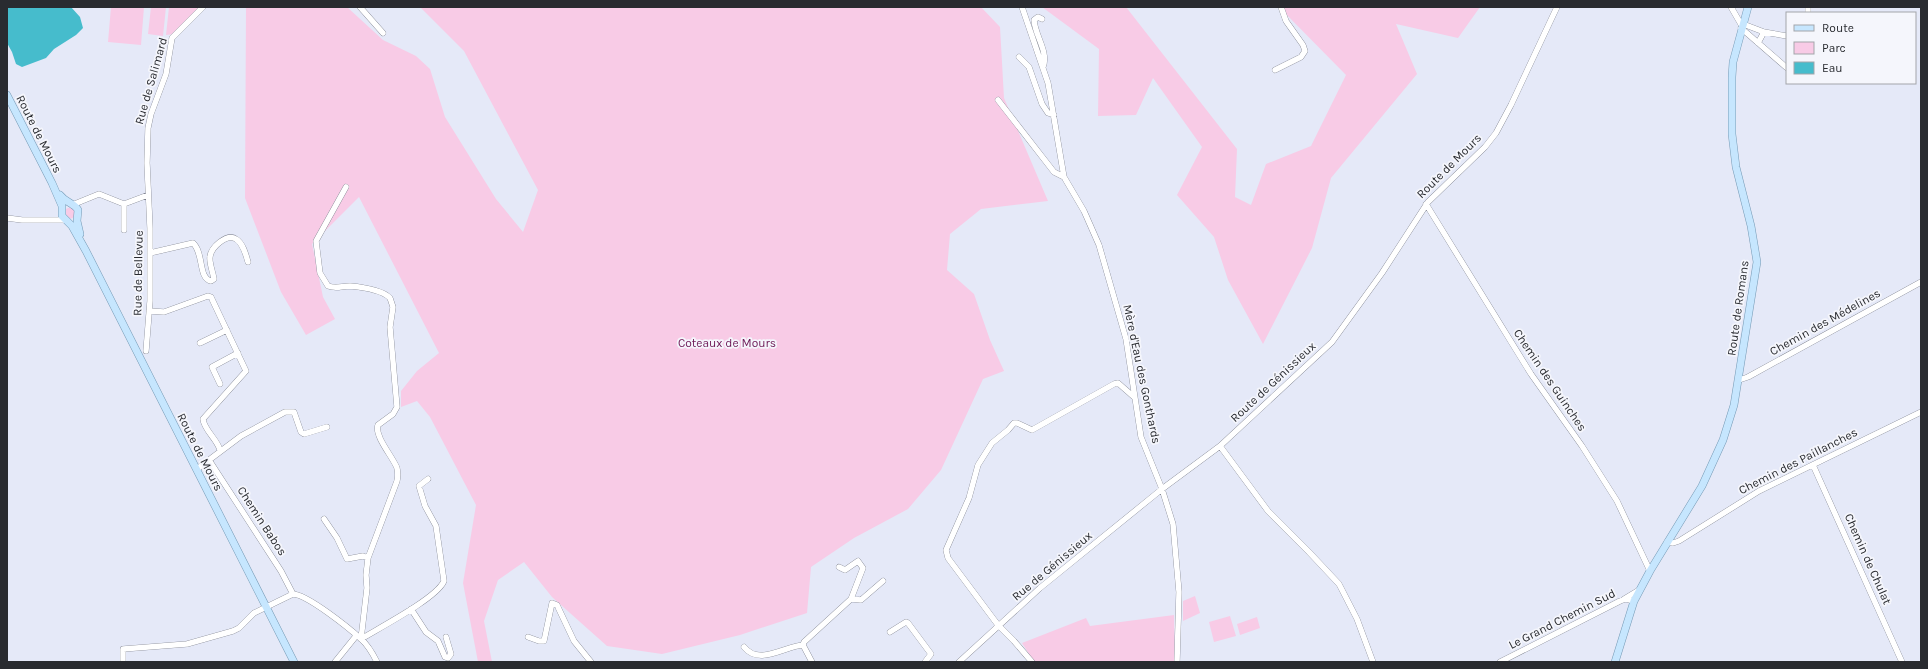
<svg xmlns="http://www.w3.org/2000/svg" width="1928" height="669" font-family="Karla,sans-serif">
<rect width="100%" height="100%" fill="#e5e9f8"/>
<path fill="#f8cbe6" d="M111,7H144L141,45L108,42Z
M151,7H166L163,36L148,34Z
M169,7H200L175,34L166,35Z
M246,7H347L383,40L416,56L430,69L445,117L496,199L523,232L538,190L464,51L420,7H981L1000,27L1004,98L1048,201L981,209L950,234L947,270L974,294L990,340L1004,371L983,379L941,470L908,509L854,538L811,567L807,613L740,635L662,654L607,646L552,597L524,562L498,580L484,621L492,662H478L463,583L476,505L430,417L417,401L401,407V391L417,371L439,353L359,197L312,244L323,297L335,319L306,335L281,292L245,198Z
M1042,7H1126L1237,149L1235,197L1251,205L1266,164L1311,146L1346,75L1279,7H1480L1458,38L1396,24L1417,74L1331,178L1312,248L1263,344L1228,280L1214,237L1177,195L1202,147L1153,78L1136,115L1098,116L1099,49Z
M64.5 213a5.5 5.5 0 1 1 11 0a5.5 5.5 0 1 1-11 0Z
M1195,596L1200,613L1183,621V601Z
M1174,615L1175,662H1034L1022,643L1086,618L1090,626Z
M1230,616L1236,636L1214,642L1209,622Z
M1257,617L1260,628L1240,635L1237,624Z"/>
<path fill="#46bccc" d="M7,7H71L80,17L83,28L76,35L54,49L46,58L22,67L16,64L12,52L7,43Z"/>
<g fill="none" stroke-linecap="round" stroke-linejoin="round">
<g stroke="#717582" stroke-width="6">
<path id="minor" d="M360,7L383,33
M1022,7L1048,83L1064,177L1084,211L1099,245L1126,339L1141,437L1162,489L1173,524L1179,592L1177,662
M1731,7L1742,26
M1808,13V7
M1042,19L1038,17L1034,20C1035,36 1049,52 1043,67
M1743,24L1764,32L1787,36
M1741,28L1787,68
M1758,43L1764,32
M1019,57L1029,67L1042,104L1048,113L1054,115
M1275,70L1301,57L1305,51L1303,45L1286,21L1281,7
M998,100L1054,172L1064,177
M346,187L316,241L320,273L328,286C336,289 342,286 350,286C361,287 382,290 390,298L393,307L390,327L397,407L393,414L378,425C374,436 393,457 397,468C398,473 398,477 397,481L368,558L366,575L367,588L361,639
M1426,204L1531,374L1582,446L1617,501L1650,571
M72,205L99,194L124,204L148,195
M7,218L22,220H65
M124,230V204
M150,253L193,243C204,253 198,278 211,281L214,279C213,272 209,263 210,257C211,247 227,233 236,239C243,243 246,255 248,262
M149,311L164,312L208,296L211,297L246,371L203,419C204,430 217,439 220,450
M200,343L227,330
M146,351L150,301V228L147,163L148,128L151,114L166,74L172,38L203,7
M1739,380L1748,377L1921,282
M220,384L212,367L238,353
M1220,446L1268,511L1309,552L1339,584L1357,619L1373,662
M209,460L281,571L293,594
M1813,465L1902,662
M197,469L241,436L285,412H294L301,432L304,434L327,427
M324,519L337,538L347,559L363,556L368,558
M1667,542L1673,543L1679,541L1759,491L1921,412
M851,599L861,600L883,581
M1624,599L1639,590
M411,609L426,632L438,641L445,657L448,658L451,654L446,637
M890,632L906,622L908,623L931,654L925,662
M528,637L539,641H544L552,603L557,605L574,641L591,662
M361,639C379,628 437,598 444,581L436,526L425,506L419,486L428,479
M744,647C759,666 785,646 803,645
M123,662V649L187,644L233,631L239,628L254,613L293,594C308,595 349,628 361,639C368,645 373,654 377,662
M335,662L356,636
M812,662L803,645L804,642L851,599L863,568L858,561L845,570L839,567
M959,662L1040,588L1162,489L1220,446L1332,342L1382,273L1428,202L1485,147L1496,133L1511,105L1557,7
M1032,662L1014,641L998,625L948,558L946,550L969,498L978,465L992,443L1008,430L1014,423H1017L1032,430L1114,384L1118,383L1134,397
M1500,662L1620,601L1626,599L1634,601"/>
</g>
<g stroke="#769ab5" stroke-width="8">
<path id="major" d="M7,95L52,183L62,206V216L72,226L86,251L294,662
M60,195C66,203 74,203 78,210L77,221L80,234
M1615,662L1634,601L1650,571L1702,486L1723,440L1734,405L1757,262L1751,226L1736,167L1732,134V77L1733,62L1748,7"/>
</g>
<use href="#minor" stroke="#fff" stroke-width="5.5"/>
<use href="#major" stroke="#c6e6fe" stroke-width="7"/>
</g>
<g text-anchor="middle" stroke-width="3.5" stroke-linejoin="round" paint-order="stroke">
<g font-size="12" fill="#292b30" stroke="#f5f6fc">
<text transform="translate(151 81) rotate(-74)" y="4">Rue de Salimard</text>
<text transform="translate(39 134) rotate(63)" y="4">Route de Mours</text>
<text transform="translate(1449 166) rotate(-45)" y="4">Route de Mours</text>
<text transform="translate(138 273) rotate(-89)" y="4">Rue de Bellevue</text>
<text transform="translate(1738 308) rotate(-82)" y="4">Route de Romans</text>
<text transform="translate(1825 322) rotate(-29)" y="4">Chemin des Médelines</text>
<text transform="translate(1142 374) rotate(78)" y="4">Mère d'Eau des Gonthards</text>
<text transform="translate(1550 380) rotate(56)" y="4">Chemin des Guinches</text>
<text transform="translate(1273 382) rotate(-43)" y="4">Route de Génissieux</text>
<text transform="translate(200 452) rotate(63)" y="4">Route de Mours</text>
<text transform="translate(1798 461) rotate(-27)" y="4">Chemin des Paillanches</text>
<text transform="translate(262 521) rotate(57)" y="4">Chemin Babos</text>
<text transform="translate(1868 559) rotate(66)" y="4">Chemin de Chulat</text>
<text transform="translate(1052 566) rotate(-40)" y="4">Rue de Génissieux</text>
<text transform="translate(1562 619) rotate(-27)" y="4">Le Grand Chemin Sud</text>
</g>
<g font-size="12" fill="#6e1a57" stroke="#f5f6fc">
<text x="727" y="347">Coteaux de Mours</text>
</g>
</g>
<rect width="1928" height="669" fill="none" stroke="#292b30" stroke-width="16"/>
<rect x="1786" y="12" width="130" height="72" fill="#f5f6fc" stroke="#a3a5aa"/>
<rect x="1794" y="25" width="20" height="6" fill="#c6e6fe" stroke="#a3a5aa"/>
<text x="1822" y="32" font-size="12" fill="#292b30">Route</text>
<rect x="1794" y="42" width="20" height="12" fill="#f8cbe6" stroke="#a3a5aa"/>
<text x="1822" y="52" font-size="12" fill="#292b30">Parc</text>
<rect x="1794" y="62" width="20" height="12" fill="#46bccc" stroke="#a3a5aa"/>
<text x="1822" y="72" font-size="12" fill="#292b30">Eau</text>
</svg>
